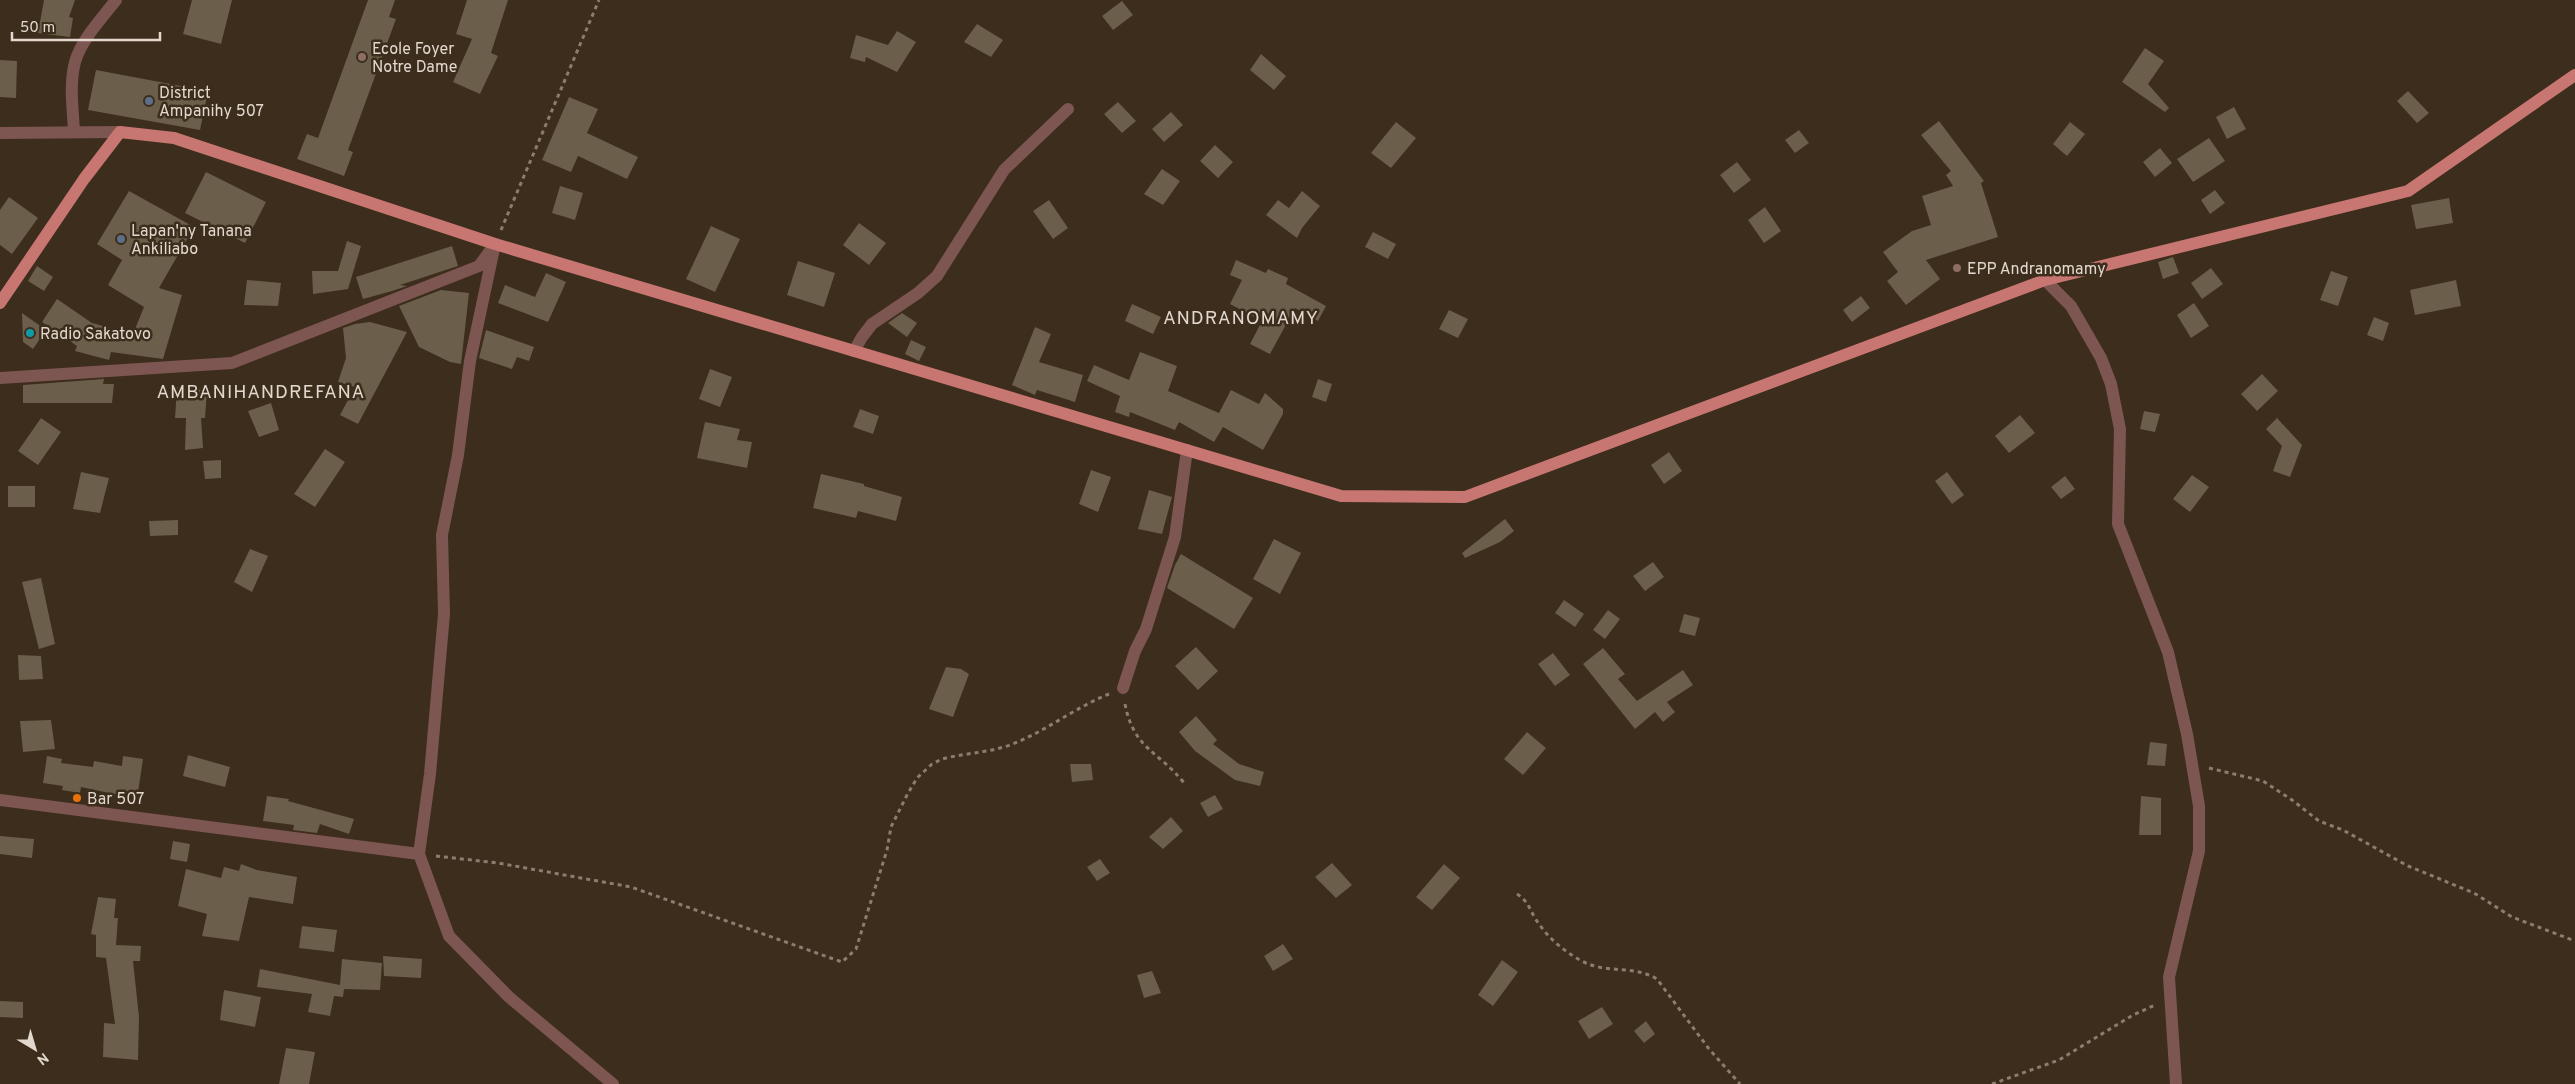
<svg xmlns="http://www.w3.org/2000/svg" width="2575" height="1084" font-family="Overpass,sans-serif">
<rect width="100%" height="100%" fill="#3c2d1c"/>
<path fill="#6b5e4a" d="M44,0H75L69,17L73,18L70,37L38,33Z
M192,0H232L221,44L183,34Z
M368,0H395L389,17L396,19L348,150L353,152L344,176L297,159L307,134L318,138Z
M467,0H508L491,53L498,56L480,94L453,82L472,39L456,34Z
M1122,1L1133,15L1113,30L1102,16Z
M977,24L1003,40L991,57L964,42Z
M897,31L916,42L897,72L866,57L865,62L850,58L856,35L888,45Z
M2145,48L2164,61L2148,84L2169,108L2165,112L2122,82Z
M1261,54L1286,76L1274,90L1250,70Z
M0,60L17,61L16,98L0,97Z
M96,70L208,91L200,130L88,110Z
M2408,91L2429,113L2417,123L2397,101Z
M569,97L598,109L587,133L638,157L627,179L578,156L571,172L542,160Z
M1118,102L1136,121L1122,133L1104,114Z
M2234,107L2246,129L2227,139L2216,117Z
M1171,112L1183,125L1164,142L1152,129Z
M1939,121L1984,181L1981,183L1998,237L1926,260L1940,279L1906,305L1887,281L1898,272L1883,252L1912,231L1931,225L1922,196L1953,186L1946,175L1951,171L1921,135Z
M1396,122L1416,138L1391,168L1371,153Z
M2070,122L2085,134L2067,156L2053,144Z
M1799,130L1809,143L1795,153L1785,140Z
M2209,138L2225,161L2193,182L2177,159Z
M1215,145L1233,162L1218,178L1200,161Z
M2160,148L2172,163L2155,177L2143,162Z
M1737,162L1751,180L1734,193L1720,175Z
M1162,169L1180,181L1163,205L1144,194Z
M206,172L266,202L245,243L185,213Z
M560,186L583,193L575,220L552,213Z
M2215,190L2225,203L2210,214L2201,200Z
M129,191L194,227L159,288L182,295L163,359L111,352L109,360L75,351L77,346L42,322L57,299L92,323L133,334L144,307L108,285L122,260L97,244Z
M1302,191L1320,206L1302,228L1297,238L1266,215L1278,200L1289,208Z
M9,197L38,218L12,254L0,245V210Z
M2449,198L2453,223L2416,229L2411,205Z
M1049,200L1068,228L1053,239L1033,211Z
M1765,207L1781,231L1764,243L1748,220Z
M859,223L886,243L869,265L843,245Z
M711,226L740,239L715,292L686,279Z
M1373,232L1396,244L1388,259L1365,247Z
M347,241L361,246L348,289L313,294L312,271H338Z
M452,246L458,266L400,285L407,286L392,291L363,299L356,277Z
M2173,257L2179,273L2163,279L2158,262Z
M1236,260L1266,273L1268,269L1288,278L1286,284L1326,306L1318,321L1295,308L1270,354L1250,344L1262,321L1230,304L1242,280L1230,275Z
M798,261L835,273L824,307L787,295Z
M37,266L53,277L44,291L28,281Z
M2211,268L2223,284L2202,299L2191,283Z
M2331,271L2348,277L2338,306L2320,300Z
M546,273L566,282L548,322L498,303L505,285L535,297Z
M247,280L281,283L278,306L244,305Z
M2456,280L2461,306L2415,315L2410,290Z
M441,290L469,293L461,364L450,362L419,347L399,306Z
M1861,296L1870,308L1852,322L1843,310Z
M2194,303L2209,326L2191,338L2177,315Z
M1132,304L1161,317L1153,334L1125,321Z
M1449,310L1468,319L1458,338L1439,329Z
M22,313L46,330L33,349L23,342Z
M902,313L917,323L907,337L888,323Z
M2374,317L2389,323L2383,341L2367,335Z
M370,322L407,332L358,424L340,415L355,387L338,382L346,358L343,328L355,324Z
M1035,327L1051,334L1039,362L1083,375L1075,402L1037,390L1035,395L1012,385Z
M486,330L534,347L529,361L517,357L512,369L479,358Z
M911,340L926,347L919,361L905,354Z
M1140,352L1177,366L1168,391L1219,413L1231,390L1259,404L1265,393L1283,409V414L1263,450L1223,427L1214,442L1179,422L1175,430L1130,412L1129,417L1115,412L1120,396L1087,381L1094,365L1129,380Z
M710,369L732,377L720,407L699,399Z
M2262,374L2278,391L2257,411L2241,394Z
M104,379L103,384H114L112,403H23V385Z
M1318,379L1332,384L1326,402L1312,397Z
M177,387L207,390L205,418H201L203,448L185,450L186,418H175Z
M271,403L279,430L259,437L248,411Z
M860,409L879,416L873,434L853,427Z
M2144,411L2160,414L2155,432L2140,429Z
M2020,415L2035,433L2009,453L1995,436Z
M41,418L61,432L38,465L18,451Z
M2277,418L2302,445L2290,477L2273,471L2282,446L2266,429Z
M705,422L740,429L737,440L752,442L747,468L697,458Z
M325,449L345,462L315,507L294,494Z
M1669,452L1682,471L1664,484L1651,465Z
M221,460V478L205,479L203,461Z
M1091,470L1111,477L1098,512L1079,504Z
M81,472L109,478L100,513L73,509Z
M1947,472L1964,495L1952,504L1935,481Z
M821,474L864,484V486L902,497L896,521L858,511L856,518L813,508Z
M2192,475L2209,487L2190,512L2173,499Z
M2065,476L2075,489L2061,499L2051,487Z
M8,486H35V507H8Z
M1149,490L1172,497L1162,534L1138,529Z
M1505,519L1514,531L1500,542L1465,558L1462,553Z
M178,520V535L150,536L149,521Z
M1274,539L1301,553L1280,594L1253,579Z
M250,549L268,556L252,592L234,582Z
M1181,554L1253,598L1234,629L1167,588L1175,565Z
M1653,562L1664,577L1645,591L1633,576Z
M41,578L55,644L39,649L22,582Z
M1564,600L1584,614L1575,627L1555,613Z
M1608,610L1620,619L1605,639L1593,630Z
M1684,614L1700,618L1695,636L1679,632Z
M1196,647L1218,671L1198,690L1175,666Z
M1603,648L1625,674L1618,679L1637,701L1683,670L1693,685L1667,702L1675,712L1663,722L1655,712L1635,729L1583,664Z
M1553,653L1570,675L1555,686L1538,664Z
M18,655L41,656L43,679L19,680Z
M946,667L961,669L969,674L953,717L929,709Z
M1196,716L1217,740L1213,744L1239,764L1264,772L1260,786L1235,780L1195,751L1179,732Z
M51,720L55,749L23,752L20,721Z
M1527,732L1546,748L1523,775L1504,759Z
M2150,742L2167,744L2165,766L2147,765Z
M188,755L230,767L225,787L183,776Z
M47,756L62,759L61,763L93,767L94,761L122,766L123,756L143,759L137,799L81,787L80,793L62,790L63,786L43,783Z
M1070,764H1091L1093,780L1072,782Z
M1215,795L1223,809L1208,817L1200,803Z
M267,796L289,799L288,801L354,819L349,834L320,824L317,833L293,830L294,825L263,821Z
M2141,796L2161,798V835H2139Z
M1171,817L1183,831L1163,849L1149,837Z
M0,836L34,839L32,858L0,854Z
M173,841L190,844L187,862L170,859Z
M1100,859L1110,873L1097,881L1087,867Z
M1332,863L1352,885L1336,898L1315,877Z
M241,864L257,870L297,877L293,904L249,897L239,941L202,936L207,914L178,906L186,869L221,878L224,867L239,871Z
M1444,864L1460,878L1432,910L1416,897Z
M98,897L116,899L114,918H118L116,945L141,946L140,961H133L139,1017L138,1060L103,1057L104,1023L115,1024L106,958L96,957V935L91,934Z
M302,926L337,930L334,952L299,948Z
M1283,944L1293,959L1273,971L1264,956Z
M383,956L422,959L421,978L384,976Z
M342,959L382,963L380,990L344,989L343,997L334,996L330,1016L308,1012L312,994L257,987L260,969L340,985Z
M1502,960L1518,972L1493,1006L1478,995Z
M1152,971L1161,993L1144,998L1137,975Z
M224,990L261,997L255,1027L220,1020Z
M0,1001L23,1002V1018L0,1017Z
M1602,1007L1613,1024L1589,1039L1578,1021Z
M1646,1021L1655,1034L1644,1043L1634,1031Z
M286,1048L315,1052L309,1084H279Z"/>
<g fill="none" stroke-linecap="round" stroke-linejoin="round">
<path stroke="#8b7e70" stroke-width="3" stroke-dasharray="4 4" stroke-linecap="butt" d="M501,230L599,0
M1125,704C1134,750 1159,751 1184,783
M2209,768L2263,781L2292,800L2319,821L2343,830L2408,866L2474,893L2512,917L2575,941
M436,856L498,863L631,887L842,962L856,949L887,850L891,827L907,795L917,778L932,764L942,759C964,753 988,753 1010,745C1045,732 1074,708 1109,694
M1517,894C1528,901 1529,908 1535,918C1546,936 1562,950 1580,960C1606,975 1632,964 1657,979L1709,1049L1740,1084
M1992,1084L2059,1060L2133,1015L2155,1005"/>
<path stroke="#7d5551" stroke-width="12" d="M74,132C73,109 69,85 75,62C81,40 102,18 116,0
M0,133L120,132
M2045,280L2071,306L2101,358L2111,384L2120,429L2118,524L2168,652L2187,734L2199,806V851L2169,977L2176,1084
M854,351L862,337L872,324L918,293L937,276L1004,170L1068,109
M0,378L232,363L479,266L495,244L470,361L458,455L442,535L444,614L430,774L419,854L449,936L509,997L613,1084
M1123,688L1135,651L1146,629L1175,537L1187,450
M0,800L419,854"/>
<path stroke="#c87671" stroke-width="12" d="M0,303L84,179L120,132L174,138L495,244L1341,496L1465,497L2045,280L2408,191L2575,75"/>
</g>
<g fill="#8d6e63" stroke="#3c2d1c" stroke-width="2">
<circle cx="362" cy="57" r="5"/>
<circle cx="1957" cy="268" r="5"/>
</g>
<g fill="#5c6f8a" stroke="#3c2d1c" stroke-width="2">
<circle cx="149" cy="101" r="5"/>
<circle cx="121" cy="239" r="5"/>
</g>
<circle fill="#0f9aa8" stroke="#3c2d1c" stroke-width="2" cx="30" cy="333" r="5"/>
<circle fill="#e8710a" stroke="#3c2d1c" stroke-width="2" cx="77" cy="798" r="5"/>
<g text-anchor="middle" stroke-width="5" stroke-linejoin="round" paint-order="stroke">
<g font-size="16" fill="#e2d8ce" stroke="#3c2d1c" text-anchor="start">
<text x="372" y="54">Ecole Foyer<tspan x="372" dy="18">Notre Dame</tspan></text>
<text x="159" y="98">District<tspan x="159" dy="18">Ampanihy 507</tspan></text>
<text x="131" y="236">Lapan'ny Tanana<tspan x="131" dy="18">Ankiliabo</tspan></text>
<text x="1967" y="274">EPP Andranomamy</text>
<text x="40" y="339">Radio Sakatovo</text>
<text x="87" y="804">Bar 507</text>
</g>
<g font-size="19" letter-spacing="1" fill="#e2d8ce" stroke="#3c2d1c">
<text x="1241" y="324">ANDRANOMAMY</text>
<text x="261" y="398">AMBANIHANDREFANA</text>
</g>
</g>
<g transform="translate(35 1049) rotate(142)" stroke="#3c2d1c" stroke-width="4" paint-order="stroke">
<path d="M0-4L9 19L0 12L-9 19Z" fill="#e2d8ce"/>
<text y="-8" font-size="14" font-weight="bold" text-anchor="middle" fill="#e2d8ce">N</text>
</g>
<path d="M12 32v8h148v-8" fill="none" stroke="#e2d8ce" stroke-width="2.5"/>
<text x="20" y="32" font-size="15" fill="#e2d8ce" stroke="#3c2d1c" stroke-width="4" paint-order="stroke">50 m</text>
</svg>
